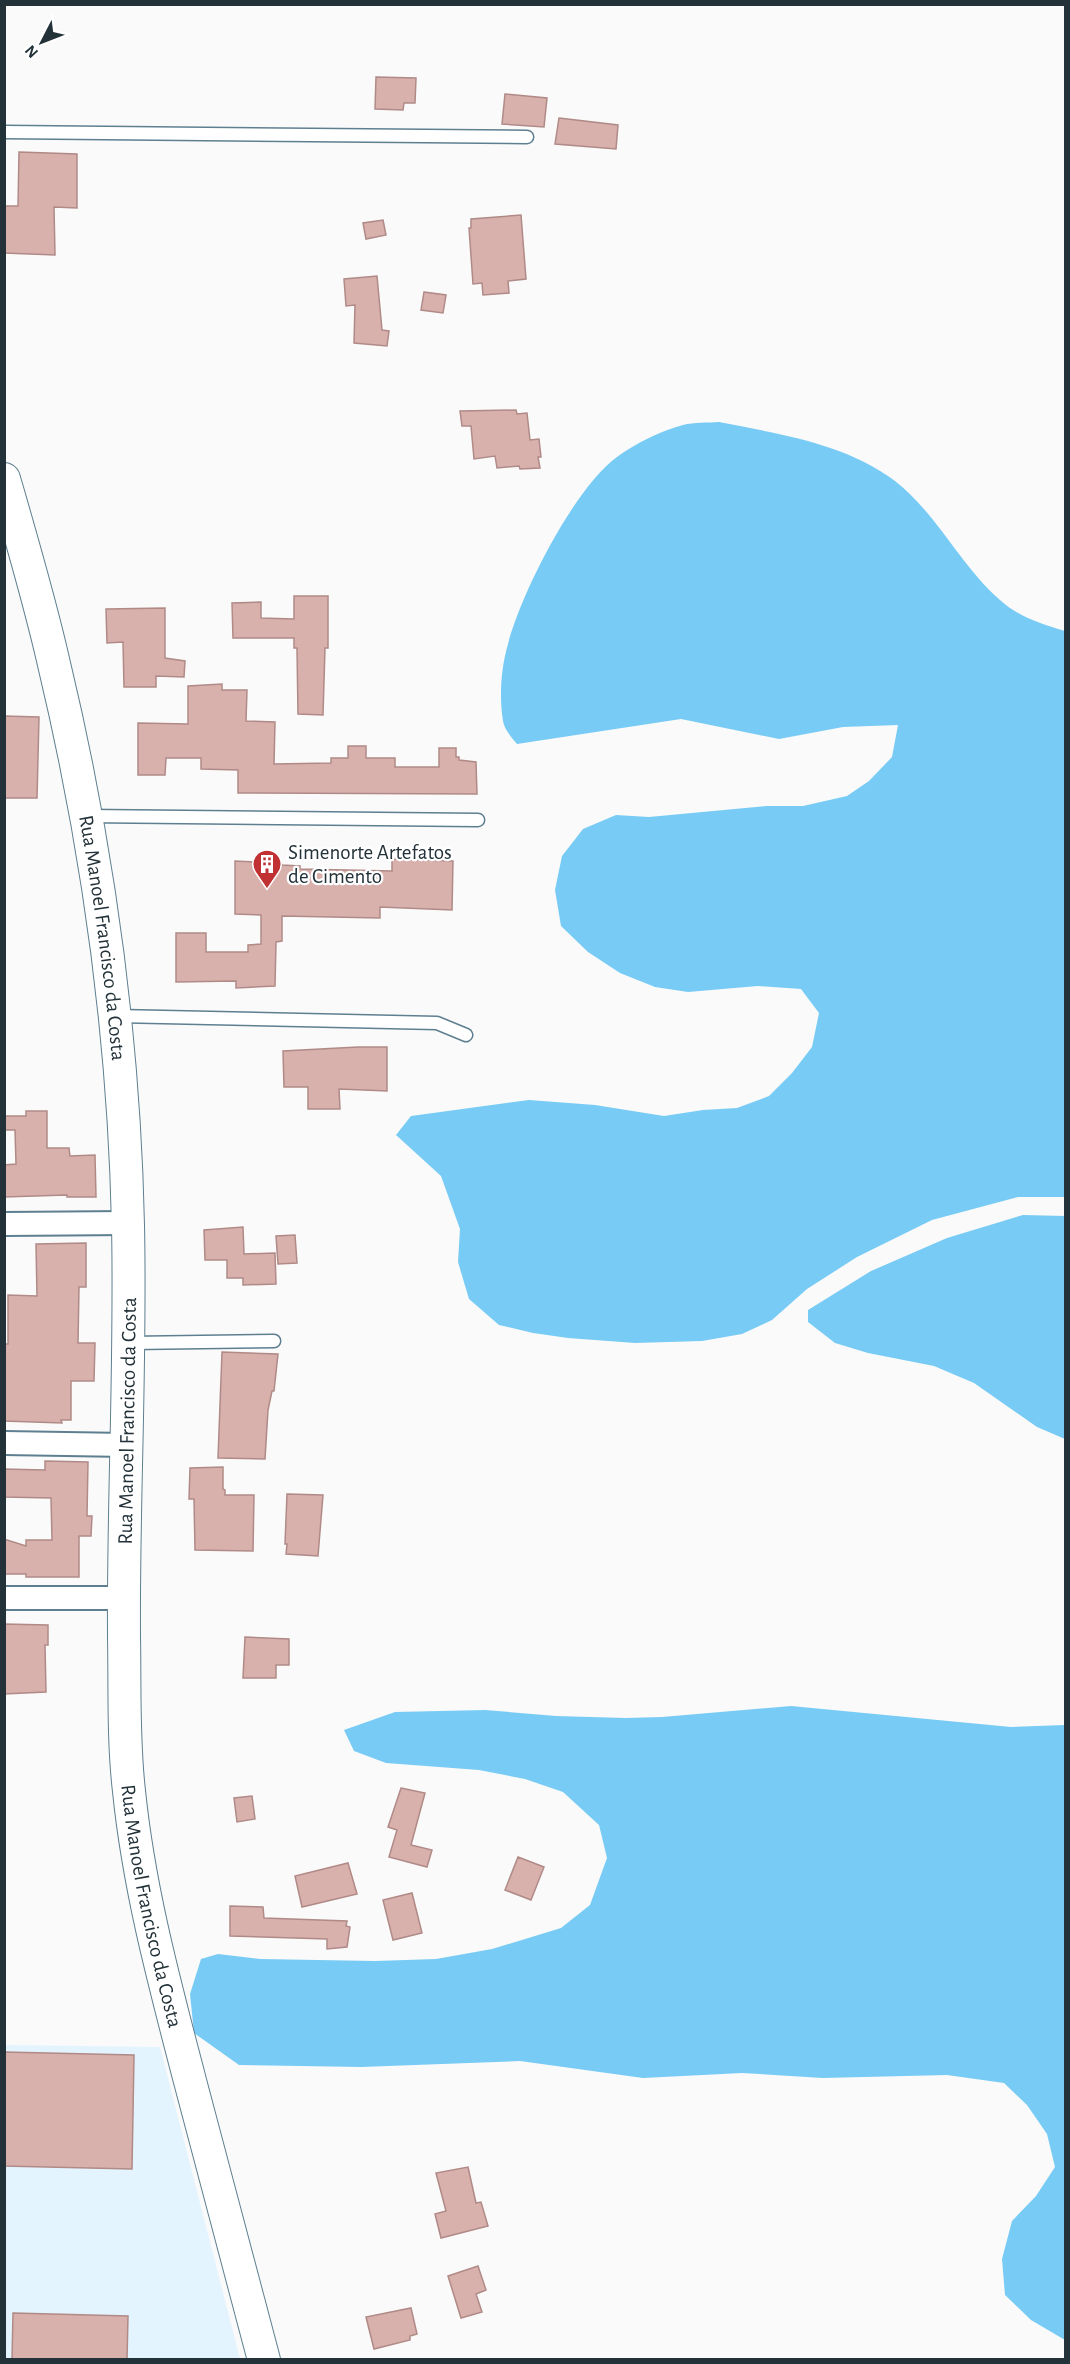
<svg xmlns="http://www.w3.org/2000/svg" width="1070" height="2364" font-family="'Alegreya Sans',sans-serif">
<rect width="100%" height="100%" fill="#fafafa"/>
<path fill="#e3f4fe" d="M5,2045L160,2047L240,2359L5,2360Z"/>
<path fill="#78cbf4" d="M719,422C779,434 845,443 895,481C939,516 959,564 1000,600C1017,616 1043,625 1065,631V1197H1018L932,1220L857,1257L807,1289L772,1320L742,1334L702,1341L635,1343L568,1338L533,1333L499,1325L469,1299L458,1262L460,1229L441,1176L396,1135L411,1116L529,1100L595,1105L664,1116L703,1110L737,1108L769,1096L792,1073L812,1047L819,1013L801,989L758,986L688,992L655,987L620,973L588,952L561,926L555,890L562,856L583,829L616,815L649,817L766,806H803L847,796L869,781L892,757L898,725L843,727L779,739L681,719L517,744C512,738 504,729 503,721C499,696 501,668 508,644C521,593 575,487 617,457C636,443 661,431 683,425C694,422 708,423 719,422Z
M1023,1215L1065,1216V1439L1037,1427L974,1383L934,1366L868,1353L835,1343L808,1322V1310L871,1271L947,1238Z
M791,1706L1011,1727L1065,1725V2340L1031,2320L1005,2295L1002,2259L1012,2221L1036,2196L1055,2167L1047,2134L1027,2105L1004,2083L947,2075L823,2078L742,2073L643,2078L520,2061L361,2067L239,2065L194,2033L190,1994L201,1959L218,1954L260,1959L375,1961L436,1959L492,1949L561,1928L590,1905L607,1858L599,1825L563,1792L525,1779L479,1770L386,1763L354,1751L344,1730L395,1712L485,1710L556,1716L626,1718L662,1717Z"/>
<path fill="#d8b1ad" stroke="#b08a87" stroke-width="1.5" d="M376,77L416,78L415,103H404L403,110L375,109Z
M505,94L547,98L544,127L502,124Z
M559,118L618,125L616,149L555,144Z
M19,152L77,154V208L54,207L55,255L4,253V206H18Z
M521,215L526,279L508,281L509,293L483,295L482,283L473,284L469,228H471V219Z
M383,220L386,235L366,239L363,223Z
M377,276L382,330L389,331L387,346L354,343L355,305L346,306L344,279Z
M424,292L446,295L443,313L421,310Z
M516,410L517,414L527,413L530,440L539,439L541,457H538L540,468L520,469L519,466L497,468L495,456L474,459L471,426H462L460,411Z
M294,596H328V648H325L323,715L298,714L297,648H294V638H233L232,603L261,602V618L294,619Z
M165,608V658L185,661L184,677L156,676V687H124L123,642L107,643L106,609Z
M222,684V690H247L246,721L275,722L274,764L331,763V758H348V746H366V758H395V767H439V748H456V757H459V760L476,762L477,794L238,793V770L201,769V758H166L165,775H138V723L188,724V686Z
M4,716L39,717L37,798H4Z
M392,859L453,861L452,910L380,907V918L282,916V941L276,942L275,986L236,988V981L176,982V933H206V952H248V945L261,944V915L235,914V861L281,863L282,865L300,866V869L392,871Z
M358,1047H387V1091L339,1089L340,1109H308V1087H284L283,1051Z
M26,1111H47V1148H69L70,1156L95,1155L96,1197H67V1195L4,1197V1165L16,1164L15,1130H4V1116H26Z
M243,1227L244,1254L275,1253L276,1284L243,1285V1278H227V1260H205L204,1230Z
M295,1235L297,1263L278,1264L276,1236Z
M86,1243V1287H79L78,1343H95L94,1381H71V1420H61L62,1423L4,1421V1344H8V1295L37,1296L36,1244Z
M222,1352L278,1354L274,1391H272L268,1410L265,1459L218,1458Z
M45,1461L88,1462L87,1516H92L91,1536H79V1577H26V1574H4V1539L26,1546V1540H52L51,1498L4,1497V1469L45,1470Z
M223,1467V1489L225,1490V1495H254L253,1551L195,1550L194,1499H189L190,1468Z
M287,1494L323,1495L318,1556L286,1554L287,1544H285Z
M4,1624L48,1625V1645H45L46,1692L4,1694Z
M245,1637L289,1639V1665H276V1678H243Z
M401,1788L425,1793L411,1845L432,1850L427,1867L389,1857L397,1830L388,1827Z
M252,1796L255,1819L237,1822L234,1798Z
M518,1857L544,1867L531,1900L505,1890Z
M348,1863L357,1894L302,1907L295,1876Z
M412,1893L422,1933L393,1940L383,1900Z
M230,1906L263,1907L264,1918L347,1921L346,1926L350,1927L347,1947L327,1949V1939L230,1936Z
M4,2052L134,2055L132,2169L4,2166Z
M468,2167L476,2203L481,2202L488,2226L441,2238L435,2214L446,2211L436,2173Z
M478,2266L486,2290L476,2294L482,2312L461,2318L448,2276Z
M411,2308L417,2334L410,2336V2340L374,2349L366,2317Z
M13,2313L128,2316L127,2360H12Z"/>
<g fill="none" stroke-linecap="round" stroke-linejoin="round">
<g stroke="#5e7f90" stroke-width="15">
<path id="lane" d="M4,132L527,137
M86,816L478,820
M116,1016L437,1023L466,1035
M130,1343L274,1341"/>
</g>
<g stroke="#5e7f90" stroke-width="26">
<path id="street" d="M4,1224L128,1223
M4,1443L127,1445
M4,1598H124"/>
</g>
<g stroke="#5e7f90" stroke-width="34">
<g id="secondary">
<path id="s1" d="M4,479C22,541 40,602 54,664C98,848 124,1036 128,1225C131,1362 123,1500 124,1637C125,1688 123,1740 129,1791C139,1890 165,1985 190,2081C215,2174 239,2267 264,2360"/>
</g>
</g>
<use href="#lane" stroke="#fff" stroke-width="12"/>
<use href="#street" stroke="#fff" stroke-width="22"/>
<use href="#secondary" stroke="#fff" stroke-width="32"/>
</g>
<defs>
<g id="building-pin" transform="scale(1.5)"><path d="M0 17L-7.5 6A9.5 9.5 0 1 1 7.5 6Z" fill="#c13134" stroke="#fff"/><path d="M-4-6H4V6H1V3H-1V6H-4ZM-2.5-4.3h1.7v1.8h-1.7ZM.8-4.3h1.7v1.8H.8ZM-2.5-1h1.7V.8h-1.7ZM.8-1h1.7V.8H.8Z" fill="#fff"/></g>
</defs>
<g fill-rule="evenodd">
<use href="#building-pin" x="267" y="864"/>
</g>
<g text-anchor="middle" stroke-width="4.5" stroke-linejoin="round" paint-order="stroke">
<g font-size="21" fill="#233239" stroke="#fff" text-anchor="start">
<text x="288" y="859">Simenorte Artefatos<tspan x="288" dy="24">de Cimento</tspan></text>
</g>
<g font-size="21" fill="#233239" stroke="#fff">
<text dy="7" stroke="none"><textPath href="#s1" startOffset="470">Rua Manoel Francisco da Costa</textPath></text>
<text transform="translate(127 1421) rotate(-89)" y="7">Rua Manoel Francisco da Costa</text>
<text dy="7" stroke="none"><textPath href="#s1" startOffset="1442">Rua Manoel Francisco da Costa</textPath></text>
</g>
</g>
<rect width="1070" height="2364" fill="none" stroke="#233239" stroke-width="12"/>
<g transform="translate(42 42) rotate(228)" stroke="#ffffff" stroke-width="4.5" paint-order="stroke">
<path d="M0-4.5L10 22L0 15L-10 22Z" fill="#233239"/>
<text y="-9" font-size="16" font-weight="bold" text-anchor="middle" fill="#233239">N</text>
</g>
</svg>
